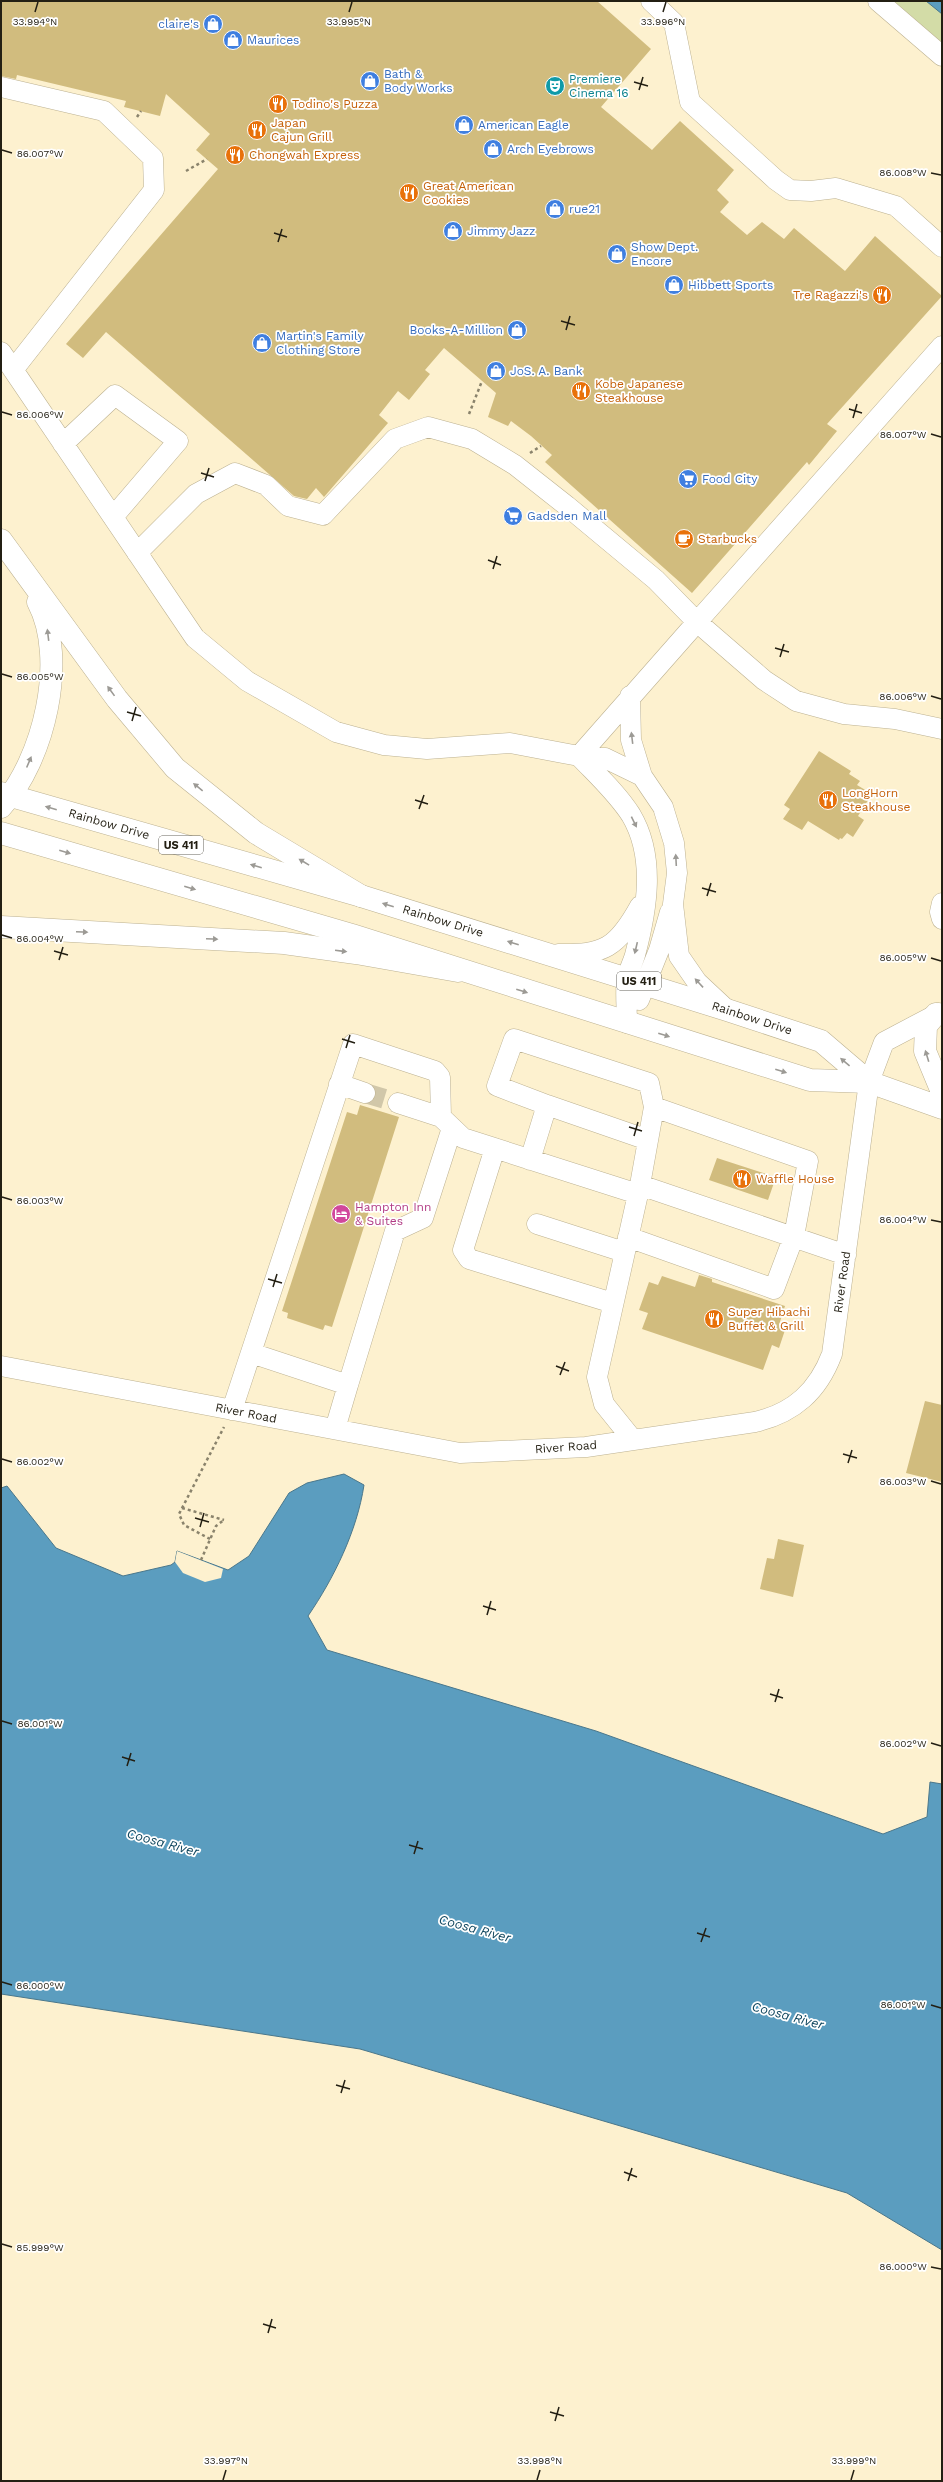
<svg xmlns="http://www.w3.org/2000/svg" width="943" height="2482" font-family="'Work Sans',sans-serif">
<rect width="100%" height="100%" fill="#fdf1cf"/>
<path fill="#d3dca7" d="M880,1H942V54Z"/>
<path fill="#5b9dbf" stroke="#4a778b" d="M926,1H942V14Z
M344,1474L364,1485C357,1531 334,1578 308,1616L327,1650L596,1731L883,1834L927,1817L930,1782L942,1784V2250L847,2193L360,2049L1,1994V1488L7,1486L56,1548L123,1576L171,1565L175,1562L177,1551L228,1570L249,1556L289,1493L307,1483Z"/>
<path fill="#fdf1cf" d="M177,1551L223,1569L221,1578L205,1582L183,1573L175,1562Z"/>
<path fill="#d1bc7e" d="M1,1H597L651,49L601,107L652,150L680,121L734,170L717,190L729,202L720,212L747,235L762,222L784,239L794,228L845,271L875,236L942,296L827,424L837,431L809,465L807,462L692,593L545,462L552,455L531,436L511,421L508,426L488,417L496,393L444,348L425,370L430,374L409,400L398,391L379,415L388,423L324,497L316,488L307,499L294,496L106,332L83,358L66,344L218,169L196,150L210,134L166,94L160,116L124,107L126,101L17,75L16,79L1,76Z
M819,751L851,771L849,774L860,781L857,785L872,794L858,816L864,820L853,837L847,833L842,839L840,838L839,840L808,821L802,830L783,819L790,809L784,805Z
M360,1105L399,1117L332,1327L325,1325L323,1330L287,1318L288,1313L282,1311L347,1112L357,1115Z
M717,1158L776,1177L768,1200L709,1180Z
M699,1275L712,1279V1282L785,1306L779,1325L786,1327L779,1348L772,1345L763,1370L642,1329L648,1313L639,1310L649,1282L658,1285L662,1276L695,1287Z
M925,1401L942,1405V1482L906,1473Z
M778,1539L804,1545L793,1597L760,1589L767,1558L774,1559Z"/>
<g fill="none" stroke-linecap="round" stroke-linejoin="round">
<path stroke="#d1c7a9" stroke-width="20" stroke-dasharray="20 10" stroke-linecap="butt" d="M365,1093L398,1103"/>
<g stroke="#bcb191" stroke-width="21">
<path id="minor" d="M651,1L674,23L690,102L776,180L790,190L811,191L836,188L896,206L942,247
M878,1L942,56
M1,87L104,111L153,158L154,190L13,370
M1,352L195,638L247,681L336,732L384,745L427,749L510,743L579,756L605,758L642,776
M63,444L115,395L178,441L113,517
M137,553L196,494L235,473L266,485L288,506L323,515L395,439L428,427L472,439L515,465L567,506L656,580L697,622L942,346
M630,696L631,740L642,776L663,807L674,843L677,873L673,904L679,956L697,982L727,1010
M579,756L697,622L764,680L796,701L844,714L895,719L942,729
M579,756C597,775 617,793 631,815C656,857 647,910 635,955C633,962 629,970 627,978C625,992 627,1009 627,1023
M942,903L940,912L942,919
M558,954C604,955 617,948 640,906
M639,1000L659,950L670,912
M339,1084L365,1093
M398,1103L441,1117
M547,1105L648,1140
M495,1148L463,1250L469,1259L613,1303
M530,1160L547,1105L497,1086L514,1039L649,1083L654,1107
M537,1224L624,1252
M628,1237L774,1289L794,1236L808,1161L654,1107L640,1185
M251,1353L348,1385L335,1429
M1,1366L460,1453L586,1447L755,1422C794,1413 818,1391 832,1354L869,1082L884,1042L939,1013
M348,1385L395,1231L423,1218L452,1128
M232,1410L353,1044L435,1071L440,1077L441,1117L463,1138L638,1194
M633,1440L604,1404L597,1377L640,1185L846,1255"/>
</g>
<g stroke="#bcb191" stroke-width="23">
<path id="major" d="M1,793L361,896L727,1010L821,1041L869,1082
M1,833L352,935L810,1080L869,1082L942,1108
M936,1014L926,1026L925,1051L942,1092"/>
</g>
<g stroke="#bcb191" stroke-width="23">
<path id="highway" d="M1,540L117,699L175,768L256,833L361,896
M1,807C44,760 68,659 38,602
M1,927L284,943L356,953L458,971"/>
</g>
<path stroke="#8a836c" stroke-width="2.5" stroke-dasharray="3 3" stroke-linecap="butt" d="M137,117L141,111
M186,171L207,159
M469,414L482,381
M530,453L541,446
M182,1508L224,1520
M210,1539L184,1525L179,1514L224,1427
M201,1560L216,1526L224,1520"/>
<use href="#minor" stroke="#fff" stroke-width="20"/>
<use href="#major" stroke="#fff" stroke-width="22"/>
<use href="#highway" stroke="#fff" stroke-width="22"/>
</g>
<defs><path id="oneway-solid" d="M-6-.8H1V-3.2L6.5 0L1 3.2V.8H-6Z"/></defs>
<g fill="#9c9a95">
<use href="#oneway-solid" transform="translate(48 635) rotate(-97)"/>
<use href="#oneway-solid" transform="translate(111 691) rotate(-126)"/>
<use href="#oneway-solid" transform="translate(632 738) rotate(-97)"/>
<use href="#oneway-solid" transform="translate(29 762) rotate(-67)"/>
<use href="#oneway-solid" transform="translate(198 787) rotate(-141)"/>
<use href="#oneway-solid" transform="translate(51 808) rotate(-164)"/>
<use href="#oneway-solid" transform="translate(634 822) rotate(64)"/>
<use href="#oneway-solid" transform="translate(65 852) rotate(16)"/>
<use href="#oneway-solid" transform="translate(676 860) rotate(-93)"/>
<use href="#oneway-solid" transform="translate(304 862) rotate(-149)"/>
<use href="#oneway-solid" transform="translate(256 866) rotate(-164)"/>
<use href="#oneway-solid" transform="translate(190 888) rotate(16)"/>
<use href="#oneway-solid" transform="translate(388 905) rotate(-163)"/>
<use href="#oneway-solid" transform="translate(82 932) rotate(3)"/>
<use href="#oneway-solid" transform="translate(212 939) rotate(3)"/>
<use href="#oneway-solid" transform="translate(513 943) rotate(-163)"/>
<use href="#oneway-solid" transform="translate(636 948) rotate(103)"/>
<use href="#oneway-solid" transform="translate(341 951) rotate(7)"/>
<use href="#oneway-solid" transform="translate(699 983) rotate(-133)"/>
<use href="#oneway-solid" transform="translate(522 991) rotate(17)"/>
<use href="#oneway-solid" transform="translate(664 1035) rotate(17)"/>
<use href="#oneway-solid" transform="translate(927 1056) rotate(-107)"/>
<use href="#oneway-solid" transform="translate(845 1062) rotate(-140)"/>
<use href="#oneway-solid" transform="translate(781 1071) rotate(17)"/>
</g>
<path fill="none" stroke="#231f13" stroke-width="1.5" d="M35,12L38,2M349,12L352,2M663,12L666,2M634,82L648,86M639,90L643,77M2,150L12,153M931,173L941,175M274,233L287,237M278,242L282,229M561,321L575,325M566,330L570,316M849,409L862,413M2,412L12,415M853,418L857,404M931,434L941,437M201,473L214,477M205,481L209,468M488,560L501,565M493,569L497,556M775,648L789,652M780,657L784,644M2,674L12,677M931,696L941,699M127,712L141,716M132,721L136,707M415,800L428,804M419,809L424,795M702,888L716,892M707,896L711,883M2,935L12,938M54,951L68,955M931,958L941,961M59,960L63,947M342,1039L355,1043M346,1048L350,1035M629,1127L642,1131M634,1136L638,1122M2,1197L12,1200M931,1220L941,1222M268,1279L282,1283M273,1287L277,1274M556,1366L569,1371M560,1375L565,1362M843,1454L857,1458M2,1459L12,1462M848,1463L852,1450M931,1481L941,1484M195,1518L209,1522M200,1527L204,1513M483,1606L496,1610M487,1615L491,1601M770,1694L783,1698M775,1702L779,1689M2,1721L12,1724M931,1743L941,1746M122,1757L135,1761M127,1766L131,1753M409,1845L423,1849M414,1854L418,1841M697,1933L710,1937M701,1942L706,1928M2,1982L12,1985M931,2005L941,2008M336,2085L350,2089M341,2093L345,2080M624,2172L637,2177M628,2181L632,2168M2,2244L12,2247M931,2267L941,2269M263,2324L276,2328M268,2333L272,2319M550,2412L564,2416M555,2421L559,2407M223,2480L226,2470M537,2480L540,2470M851,2480L854,2470"/>
<defs>
<g id="shop-disc" transform="scale(1)"><circle r="9.5" fill="#3f7fe0" stroke="#fff"/><path d="M-5-2.5h2.3a2.7 3.5 0 0 1 5.4 0H5L5.5 6h-11ZM-1.5-2.5h3a1.5 2.3 0 0 0-3 0Z" fill="#fff"/></g>
<g id="theatre-disc" transform="scale(1)"><circle r="9.5" fill="#0f9aa8" stroke="#fff"/><path d="M-5-5.5Q0-4 5-5.5V0Q5 5 0 6Q-5 5-5 0ZM-3.3-2.5H-1v1.5H-3.3ZM1-2.5H3.3v1.5H1ZM-2.8 1Q0 5.5 2.8 1Z" fill="#fff"/></g>
<g id="restaurant-disc" transform="scale(1)"><circle r="9.5" fill="#e8710a" stroke="#fff"/><path d="M-5-6h1v4h1v-4h1v4h1v-4h1v5L-1.5 .5V6h-2V.5L-5-1ZM5-6V6H3V1.5H1.5Q1.5-4 5-6Z" fill="#fff"/></g>
<g id="supermarket-disc" transform="scale(1)"><circle r="9.5" fill="#3f7fe0" stroke="#fff"/><path d="M-6-5.5h2.5l.6 2H6L4.5 2H-2.5L-4.4-4H-6ZM-1.5 3.2a1.3 1.3 0 1 0 .1 0ZM3 3.2a1.3 1.3 0 1 0 .1 0Z" fill="#fff"/></g>
<g id="cafe-disc" transform="scale(1)"><circle r="9.5" fill="#e8710a" stroke="#fff"/><path d="M-5.5-4.5H6V0H3Q3 3.5 0 3.5H-2.5Q-5.5 3.5-5.5 0ZM3-3.2v2h1.7v-2ZM-6 4.5H4V6H-6Z" fill="#fff"/></g>
<g id="hotel-disc" transform="scale(1)"><circle r="9.5" fill="#d1479c" stroke="#fff"/><path d="M-6-4.5h1.5V1H6V5H4.5V3h-9V5H-6ZM-4 0a1.8 1.8 0 1 1 3.6 0ZM.5 0V-2.5h3Q6-2.5 6 0Z" fill="#fff"/></g>
</defs>
<g fill-rule="evenodd">
<use href="#shop-disc" x="213" y="24"/>
<use href="#shop-disc" x="233" y="40"/>
<use href="#shop-disc" x="370" y="81"/>
<use href="#theatre-disc" x="555" y="86"/>
<use href="#restaurant-disc" x="278" y="104"/>
<use href="#shop-disc" x="464" y="125"/>
<use href="#restaurant-disc" x="257" y="130"/>
<use href="#shop-disc" x="493" y="149"/>
<use href="#restaurant-disc" x="235" y="155"/>
<use href="#restaurant-disc" x="409" y="193"/>
<use href="#shop-disc" x="555" y="209"/>
<use href="#shop-disc" x="453" y="231"/>
<use href="#shop-disc" x="617" y="254"/>
<use href="#shop-disc" x="674" y="285"/>
<use href="#restaurant-disc" x="882" y="295"/>
<use href="#shop-disc" x="517" y="330"/>
<use href="#shop-disc" x="262" y="343"/>
<use href="#shop-disc" x="496" y="371"/>
<use href="#restaurant-disc" x="581" y="391"/>
<use href="#supermarket-disc" x="688" y="479"/>
<use href="#supermarket-disc" x="513" y="516"/>
<use href="#cafe-disc" x="684" y="539"/>
<use href="#restaurant-disc" x="828" y="800"/>
<use href="#restaurant-disc" x="742" y="1179"/>
<use href="#hotel-disc" x="341" y="1214"/>
<use href="#restaurant-disc" x="714" y="1319"/>
</g>
<g text-anchor="middle" stroke-width="3.5" stroke-linejoin="round" paint-order="stroke">
<g fill="#fff" stroke="#65625a" stroke-width="1">
<rect x="159" y="836" width="44" height="18" rx="3"/>
<rect x="617" y="972" width="44" height="18" rx="3"/>
</g>
<g font-size="11" font-weight="bold" fill="#231f13">
<text x="181" y="849">US 411</text>
<text x="639" y="985">US 411</text>
</g>
<g font-size="12" fill="#366cbe" stroke="#fff" text-anchor="start">
<text x="199" y="28" text-anchor="end">claire's</text>
<text x="247" y="44">Maurices</text>
<text x="384" y="78">Bath &amp;<tspan x="384" dy="14">Body Works</tspan></text>
<text x="478" y="129">American Eagle</text>
<text x="507" y="153">Arch Eyebrows</text>
<text x="569" y="213">rue21</text>
<text x="467" y="235">Jimmy Jazz</text>
<text x="631" y="251">Show Dept.<tspan x="631" dy="14">Encore</tspan></text>
<text x="688" y="289">Hibbett Sports</text>
<text x="503" y="334" text-anchor="end">Books-A-Million</text>
<text x="276" y="340">Martin's Family<tspan x="276" dy="14">Clothing Store</tspan></text>
<text x="510" y="375">JoS. A. Bank</text>
<text x="702" y="483">Food City</text>
<text x="527" y="520">Gadsden Mall</text>
</g>
<g font-size="12" fill="#0d838f" stroke="#fff" text-anchor="start">
<text x="569" y="83">Premiere<tspan x="569" dy="14">Cinema 16</tspan></text>
</g>
<g font-size="12" fill="#c56008" stroke="#fff" text-anchor="start">
<text x="292" y="108">Todino's Puzza</text>
<text x="271" y="127">Japan<tspan x="271" dy="14">Cajun Grill</tspan></text>
<text x="249" y="159">Chongwah Express</text>
<text x="423" y="190">Great American<tspan x="423" dy="14">Cookies</tspan></text>
<text x="868" y="299" text-anchor="end">Tre Ragazzi's</text>
<text x="595" y="388">Kobe Japanese<tspan x="595" dy="14">Steakhouse</tspan></text>
<text x="698" y="543">Starbucks</text>
<text x="842" y="797">LongHorn<tspan x="842" dy="14">Steakhouse</tspan></text>
<text x="756" y="1183">Waffle House</text>
<text x="728" y="1316">Super Hibachi<tspan x="728" dy="14">Buffet &amp; Grill</tspan></text>
</g>
<g font-size="12" fill="#231f13" stroke="#fff">
<text transform="translate(109 824) rotate(16)" y="4">Rainbow Drive</text>
<text transform="translate(443 921) rotate(17)" y="4">Rainbow Drive</text>
<text transform="translate(752 1018) rotate(18)" y="4">Rainbow Drive</text>
<text transform="translate(842 1282) rotate(-82)" y="4">River Road</text>
<text transform="translate(246 1413) rotate(11)" y="4">River Road</text>
<text transform="translate(566 1447) rotate(-4)" y="4">River Road</text>
</g>
<g font-size="12" fill="#b23c85" stroke="#fff" text-anchor="start">
<text x="355" y="1211">Hampton Inn<tspan x="355" dy="14">&amp; Suites</tspan></text>
</g>
<g font-size="13" font-style="italic" fill="#10475f" stroke="#fff">
<text transform="translate(163 1842) rotate(15)" y="5">Coosa River</text>
<text transform="translate(475 1928) rotate(15)" y="5">Coosa River</text>
<text transform="translate(788 2015) rotate(15)" y="5">Coosa River</text>
</g>
</g>
<g font-size="10" text-anchor="middle" fill="#231f13" stroke="#fff" stroke-width="3.5" stroke-linejoin="round" paint-order="stroke">
<text x="35" y="25">33.994°N</text>
<text x="349" y="25">33.995°N</text>
<text x="663" y="25">33.996°N</text>
<text x="40" y="157">86.007°W</text>
<text x="903" y="176">86.008°W</text>
<text x="40" y="418">86.006°W</text>
<text x="903" y="438">86.007°W</text>
<text x="40" y="680">86.005°W</text>
<text x="903" y="700">86.006°W</text>
<text x="40" y="942">86.004°W</text>
<text x="903" y="961">86.005°W</text>
<text x="40" y="1204">86.003°W</text>
<text x="903" y="1223">86.004°W</text>
<text x="40" y="1465">86.002°W</text>
<text x="903" y="1485">86.003°W</text>
<text x="40" y="1727">86.001°W</text>
<text x="903" y="1747">86.002°W</text>
<text x="40" y="1989">86.000°W</text>
<text x="903" y="2008">86.001°W</text>
<text x="40" y="2251">85.999°W</text>
<text x="903" y="2270">86.000°W</text>
<text x="226" y="2464">33.997°N</text>
<text x="540" y="2464">33.998°N</text>
<text x="854" y="2464">33.999°N</text>
</g>
<rect width="943" height="2482" fill="none" stroke="#231f13" stroke-width="4"/>
</svg>
